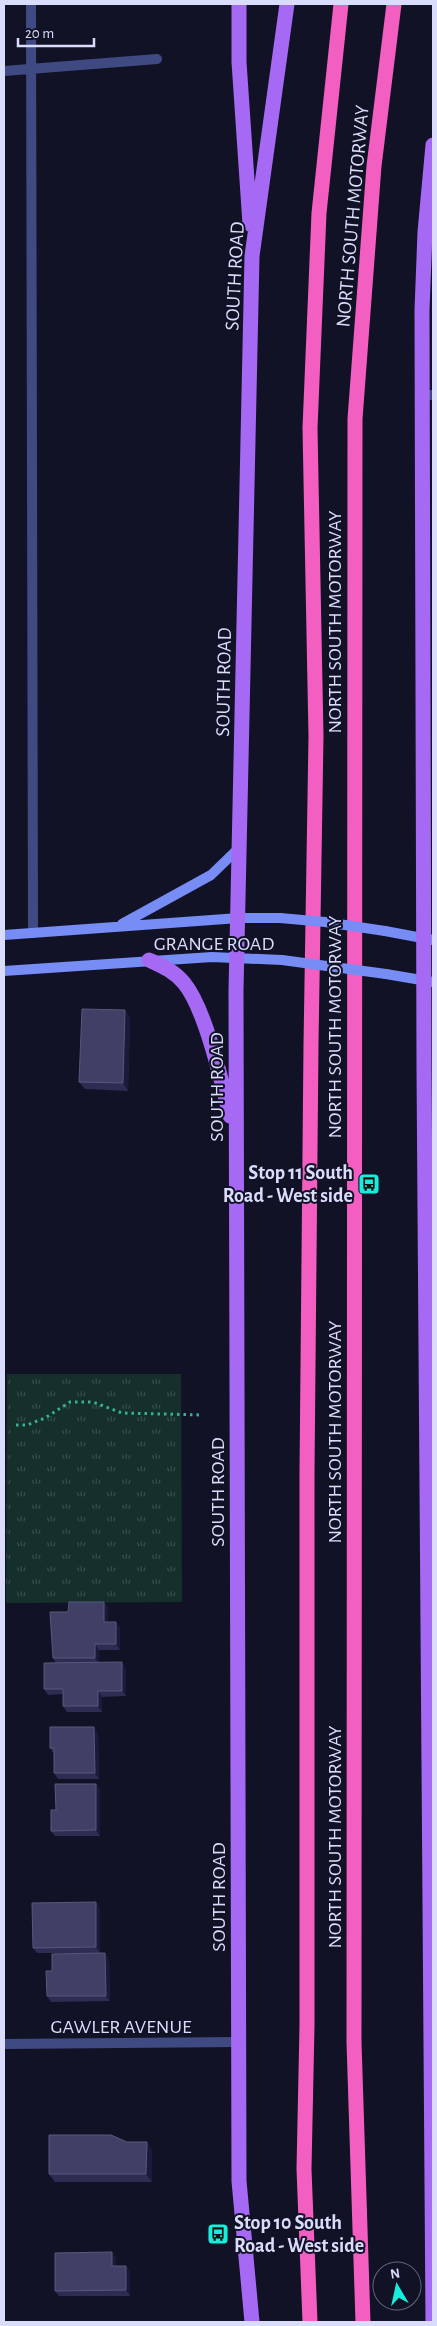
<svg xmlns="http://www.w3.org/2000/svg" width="437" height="2326" font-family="'Alegreya Sans',sans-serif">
<defs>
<pattern id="park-tufts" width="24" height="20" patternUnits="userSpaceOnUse" patternTransform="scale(1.25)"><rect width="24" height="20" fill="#15302a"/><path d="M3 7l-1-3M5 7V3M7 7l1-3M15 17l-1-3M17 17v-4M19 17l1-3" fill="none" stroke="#364d4a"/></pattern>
</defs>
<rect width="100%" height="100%" fill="#121227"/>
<path fill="url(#park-tufts)" d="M7,1374H181L182,1602L6,1603Z"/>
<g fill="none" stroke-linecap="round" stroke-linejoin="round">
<path stroke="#39b194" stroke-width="3" stroke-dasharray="2.5 4" stroke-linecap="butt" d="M16,1425H27L45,1418L70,1402H93L122,1413L203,1415"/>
<path stroke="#404a82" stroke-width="10" d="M31,4L33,933
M4,71L157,59
M422,395H433
M4,2044L238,2042"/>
<path stroke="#788cf5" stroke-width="10" d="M122,924L211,875L240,847
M385,931L433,940
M4,935L239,918H280
M4,971L212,957L282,960
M386,974L433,982"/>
<path stroke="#a669f4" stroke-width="15" d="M239,4V62L250,224
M149,960C162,966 174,971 184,983C205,1008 222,1082 230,1116
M252,2322L239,2181L236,991L252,256L287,4
M433,2322L424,1068L422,310L425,232L433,145"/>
<path stroke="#f35ec1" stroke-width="15" d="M310,2322L304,2169L307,2026V1473L311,1044L316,736L310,428L319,213L341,4
M363,2322L354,2042L355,419L374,166L394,4"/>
<path stroke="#788cf5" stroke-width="10" d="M280,918L325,922L385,931
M282,960L386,974"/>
</g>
<path fill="#2d2c53" d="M125,1010L130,1018L128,1091L85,1089L79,1082Z
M104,1602L108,1608V1622L120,1628V1650H99V1662L126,1668V1696L102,1697V1712H67L63,1706V1694L48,1695L44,1689L56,1663L53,1658L68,1612Z
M98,1733L99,1779H58L54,1773V1754L50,1748Z
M96,1784L100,1790V1836H55L51,1831L56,1810Z
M96,1902L100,1908V1953H37L33,1948Z
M109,1959L110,2001L51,2002L47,1996L52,1971Z
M127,2142L152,2150V2182H55L49,2174Z
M116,2258V2266H126L130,2272V2296H59L55,2291Z"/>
<path fill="#1a1a3a" d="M125,1010L130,1018L128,1091L123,1083Z
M104,1602L108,1608V1628L104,1622Z
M116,1622L120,1628V1650L116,1644Z
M95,1644L99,1650V1664L95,1658Z
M122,1662L126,1668V1696L122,1691Z
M98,1691L102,1697V1712L98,1706Z
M94,1727L98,1733L99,1779L95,1773Z
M96,1784L100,1790V1836L96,1830Z
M96,1902L100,1908V1953L96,1947Z
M105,1953L109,1959L110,2001L106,1996Z
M147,2142L152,2150V2182L146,2174Z
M112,2252L116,2258V2272L112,2266Z
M126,2266L130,2272V2296L126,2290Z"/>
<path fill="#403f65" stroke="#58587d" d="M82,1009L125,1010L123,1083L79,1082Z
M69,1602H104V1622H116V1644H95V1658H53L50,1612H68Z
M122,1662V1691H98V1706H63V1689H44V1663Z
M50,1727H94L95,1773H54V1748H50Z
M55,1784H96V1830L51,1831V1810H56Z
M96,1902V1947L33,1948L32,1903Z
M105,1953L106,1996H47L46,1971H52V1954Z
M49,2135H111L127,2142H147L146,2174H49Z
M112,2252V2266H126V2290L55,2291V2253Z"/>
<defs>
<g id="bus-square" transform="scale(1.125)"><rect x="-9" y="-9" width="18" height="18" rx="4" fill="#14eedb" stroke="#121227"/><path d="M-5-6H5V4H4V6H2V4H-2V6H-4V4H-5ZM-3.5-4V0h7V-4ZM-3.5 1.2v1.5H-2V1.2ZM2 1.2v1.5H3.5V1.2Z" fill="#111"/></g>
</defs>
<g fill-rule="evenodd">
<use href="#bus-square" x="369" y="1184"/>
<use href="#bus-square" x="218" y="2234"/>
</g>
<g text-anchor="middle" stroke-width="4" stroke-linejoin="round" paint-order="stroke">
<g font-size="20" fill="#dadcfc" stroke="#121227">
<text transform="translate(352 216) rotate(-85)" y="7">NORTH SOUTH MOTORWAY</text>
<text transform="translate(234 276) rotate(-87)" y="7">SOUTH ROAD</text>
<text transform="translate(334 622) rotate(-90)" y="7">NORTH SOUTH MOTORWAY</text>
<text transform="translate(223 682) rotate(-89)" y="7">SOUTH ROAD</text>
<text x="214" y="950">GRANGE ROAD</text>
<text transform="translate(334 1027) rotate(-90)" y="7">NORTH SOUTH MOTORWAY</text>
<text transform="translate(216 1087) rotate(-90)" y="7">SOUTH ROAD</text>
<text transform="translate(334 1432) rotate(-90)" y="7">NORTH SOUTH MOTORWAY</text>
<text transform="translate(217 1492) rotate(-90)" y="7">SOUTH ROAD</text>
<text transform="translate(334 1837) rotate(-90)" y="7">NORTH SOUTH MOTORWAY</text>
<text transform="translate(218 1897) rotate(-90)" y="7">SOUTH ROAD</text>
<text x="121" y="2033">GAWLER AVENUE</text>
</g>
<g font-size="20" font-weight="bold" fill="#dadcfc" stroke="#121227" text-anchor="end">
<text x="353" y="1179">Stop 11 South<tspan x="353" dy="23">Road - West side</tspan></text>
<text x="234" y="2229" text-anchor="start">Stop 10 South<tspan x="234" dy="23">Road - West side</tspan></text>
</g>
</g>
<rect width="437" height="2326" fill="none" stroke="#dadcfc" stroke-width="10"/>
<g transform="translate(397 2286) rotate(351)"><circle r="24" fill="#121227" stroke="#62637c"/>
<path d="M0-4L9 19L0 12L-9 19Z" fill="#14eedb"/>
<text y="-8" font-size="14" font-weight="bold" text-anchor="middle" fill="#dadcfc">N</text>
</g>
<path d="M18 38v8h76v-8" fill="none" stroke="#dadcfc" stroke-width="2.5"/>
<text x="25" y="38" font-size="15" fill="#dadcfc" stroke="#121227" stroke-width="4" paint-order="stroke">20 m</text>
</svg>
